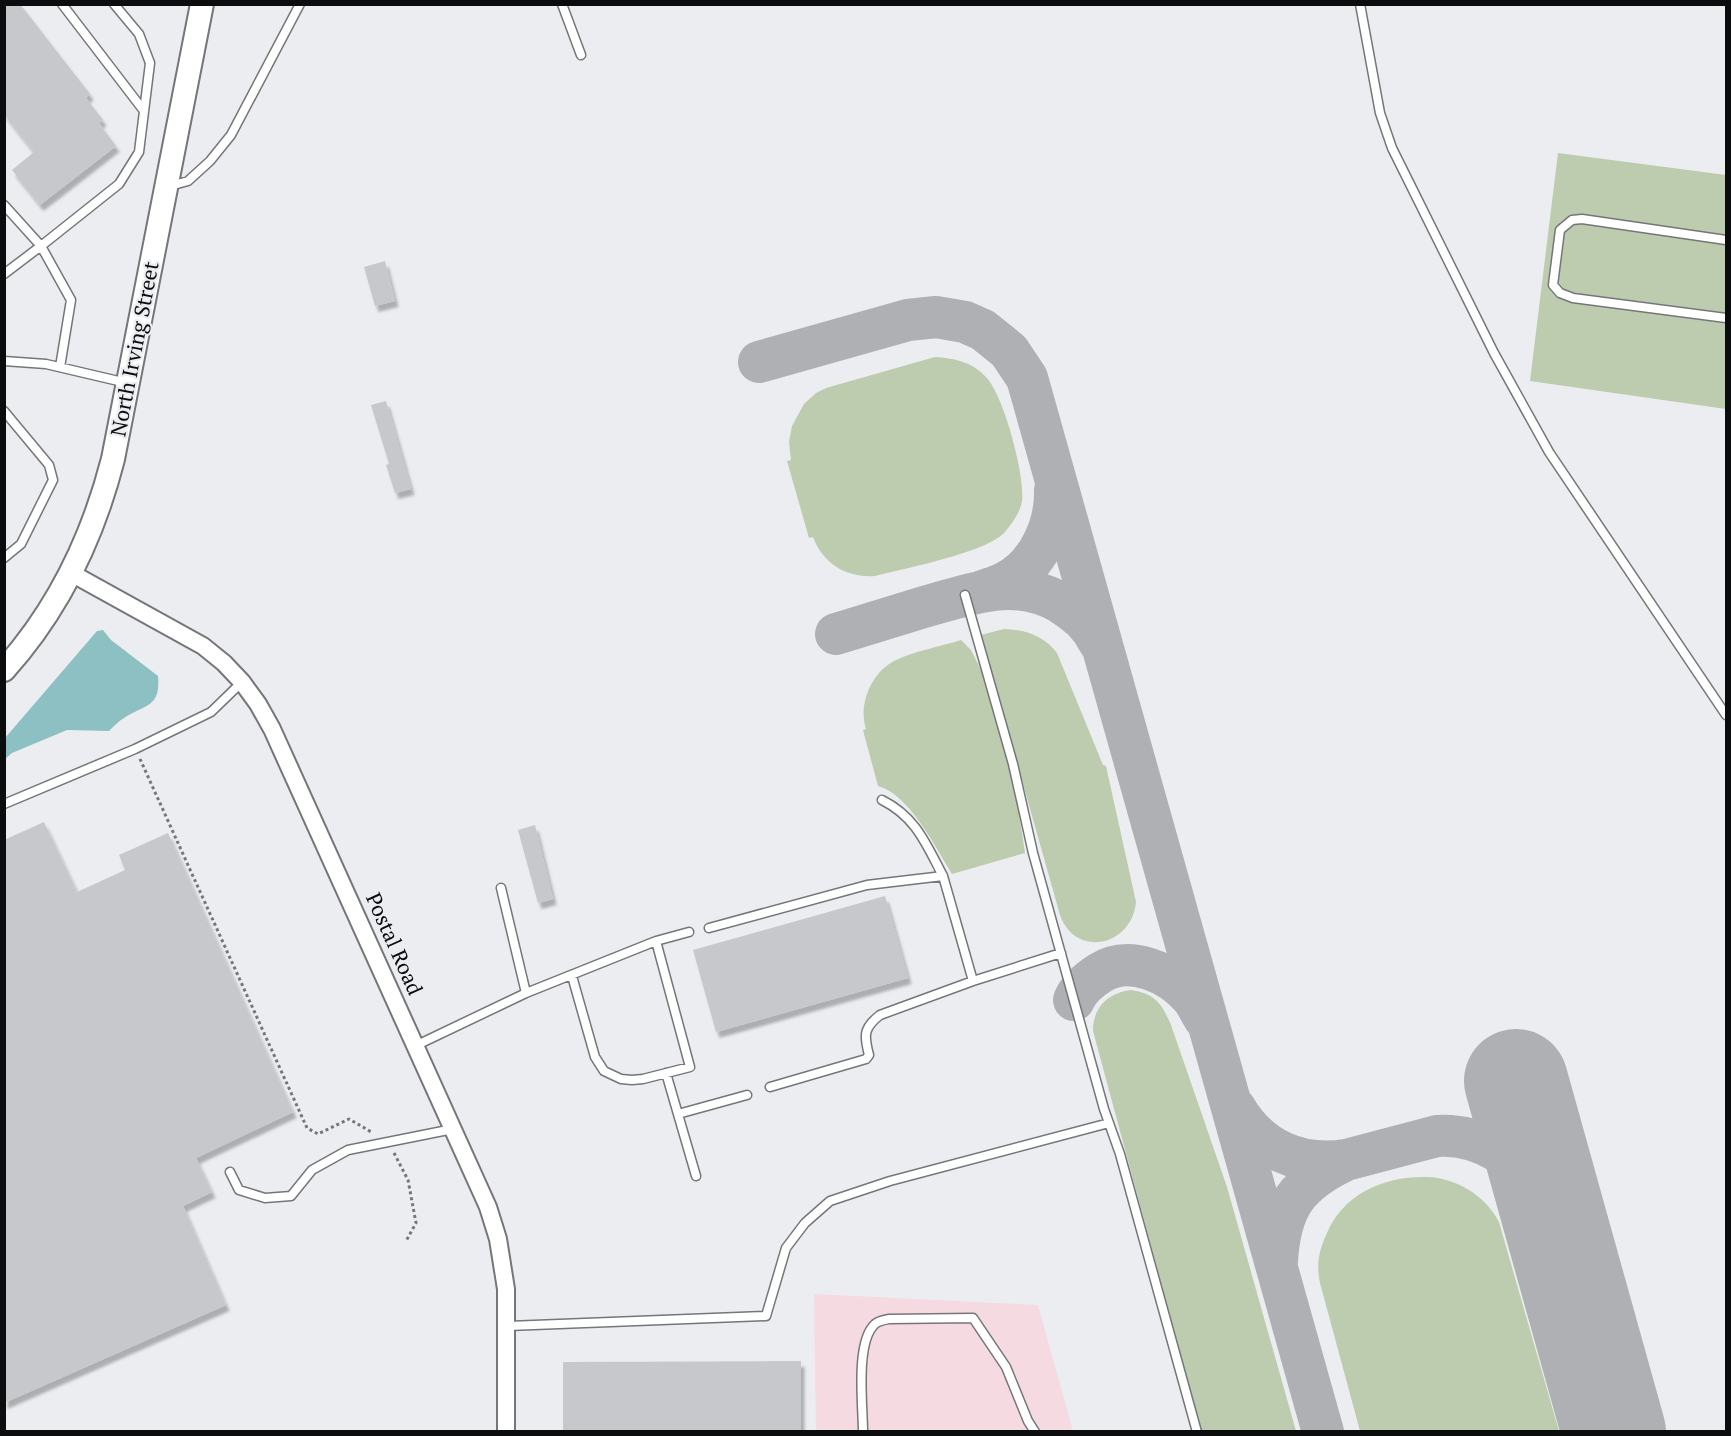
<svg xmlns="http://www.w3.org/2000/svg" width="1731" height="1436" font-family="'PT Serif',serif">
<defs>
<filter id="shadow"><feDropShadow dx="3.5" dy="6" stdDeviation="1.5" flood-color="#0004"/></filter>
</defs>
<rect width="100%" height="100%" fill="#ebedf0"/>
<path fill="#f5dbe1" d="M814,1294L1038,1305L1073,1431H816Z"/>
<path fill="#bdcbaf" d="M1558,153L1726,175V409L1530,381Z
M935,357C954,358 972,362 985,376C1004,394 1025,476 1022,501C1020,513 1012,524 1004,533C984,553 906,568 875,576C847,578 823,564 813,537L809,538L787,461L791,460L789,442L792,426L804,404L816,393L826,388Z
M1004,629C1025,630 1043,635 1057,653L1103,765L1106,766L1136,902C1132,946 1076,959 1060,915L981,635Z
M961,640L971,650L982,672L1015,788L1025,853L952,874C936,848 909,794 878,786L863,730L866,729C858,705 871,673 894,661C914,651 939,647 961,640Z
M1131,990C1156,994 1162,1004 1171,1025L1227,1187L1296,1431H1201L1093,1031C1093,1007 1108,993 1131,990Z
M1427,1177C1456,1178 1485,1195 1499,1222L1559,1431H1360L1320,1283C1316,1264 1319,1250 1327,1233C1344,1193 1385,1176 1427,1177Z"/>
<path fill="#8dc0c2" d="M103,630L111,640L158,676C161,708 145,704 124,718C119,721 114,726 109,731L67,730L12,753L5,759V738L97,631Z"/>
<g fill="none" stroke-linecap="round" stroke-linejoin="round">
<path stroke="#afb0b3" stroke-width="42" d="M759,362L908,320L936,317L965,322L983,330L1009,351L1027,378L1323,1432
M983,591C991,588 999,586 1006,582C1038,566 1056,525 1055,490
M836,634C865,625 895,616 924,607C971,594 1015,576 1061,603C1078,614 1090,624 1099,642
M1074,1000C1079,988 1089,980 1100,973C1130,954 1171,973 1192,998C1197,1004 1200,1012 1204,1018
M1235,1108C1259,1149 1299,1167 1346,1160L1437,1136C1483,1133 1517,1161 1548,1194
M1277,1261C1280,1207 1297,1183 1346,1160"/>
<path stroke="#afb0b3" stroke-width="104" d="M1516,1081L1614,1432"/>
</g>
<path fill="#c6c8cb" filter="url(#shadow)" d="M4,4H20L90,94L86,98L103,120L99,123L116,146L40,205L12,170L34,152L4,114Z
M385,261L395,301L375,306L364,267Z
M386,401L411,489L395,493L386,465L389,464L371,405Z
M44,822L77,892L125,870L119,855L168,833L293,1112L196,1158L212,1192L183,1206L226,1305L4,1403V840Z
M535,825L553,899L538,903L518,830Z
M885,896L908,978L716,1032L693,950Z
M801,1361V1431H563V1362Z"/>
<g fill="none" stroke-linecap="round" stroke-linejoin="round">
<g stroke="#747679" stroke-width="11">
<path id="lane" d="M62,4L144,111
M562,4L581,55
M1360,4L1380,113L1392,148L1494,353L1549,452L1726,715
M170,186L188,181L210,161L231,135L300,4
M4,205L41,246L4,274
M1726,240L1582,219L1572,220L1560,230L1553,285L1560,293L1573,298L1726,318
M4,361L46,364L127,383
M60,367L71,300L41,246L119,184L139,152L150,63L139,34L114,4
M4,411L49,465L53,480L21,544L4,558
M965,595L1013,764L1033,853L1104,1109L1120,1154L1197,1432
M882,800C916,817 926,844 943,876
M4,804L135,749L211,712L242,682
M501,888L526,993
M709,928L867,885L943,876L973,981L1061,953
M572,976L595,1057L604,1071L621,1079L632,1080L643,1079L690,1067L656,941
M415,1046L526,993L656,941L689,932
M666,1073L696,1176
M770,1087L866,1059L869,1055C864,1036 863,1028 880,1015L973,981
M678,1114L747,1095
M230,1172L239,1190L265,1198L291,1196L312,1170L348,1150L453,1129
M506,1326L766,1316L786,1248L805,1223L830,1201L890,1181L1109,1123
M863,1432C863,1406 855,1342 875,1324C878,1321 884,1320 889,1319L973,1318L1006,1367L1028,1421L1035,1432"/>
</g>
<g stroke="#747679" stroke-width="20">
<path id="street" d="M71,573L203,646L224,663L242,682L258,704L272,729L488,1207L498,1239L506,1289V1432"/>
</g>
<g stroke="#747679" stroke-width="26">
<path id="secondary" d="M4,670C58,610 93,537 113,459L202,4"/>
</g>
<path stroke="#747678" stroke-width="3" stroke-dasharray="3 3" stroke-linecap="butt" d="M140,759L307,1128L318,1134L349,1119L373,1133
M394,1153L408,1180L416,1223L406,1241"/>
<use href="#lane" stroke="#fff" stroke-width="8"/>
<use href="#street" stroke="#fff" stroke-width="16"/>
<use href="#secondary" stroke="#fff" stroke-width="22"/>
</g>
<g text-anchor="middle" stroke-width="4.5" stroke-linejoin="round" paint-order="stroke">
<g font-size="21" fill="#0b0c0d" stroke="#ebedf0">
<text transform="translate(135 349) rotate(-79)" y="7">North Irving Street</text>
<text transform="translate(394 944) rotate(66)" y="7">Postal Road</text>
</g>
</g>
<rect width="1731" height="1436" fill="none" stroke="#0b0c0d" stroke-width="12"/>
</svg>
